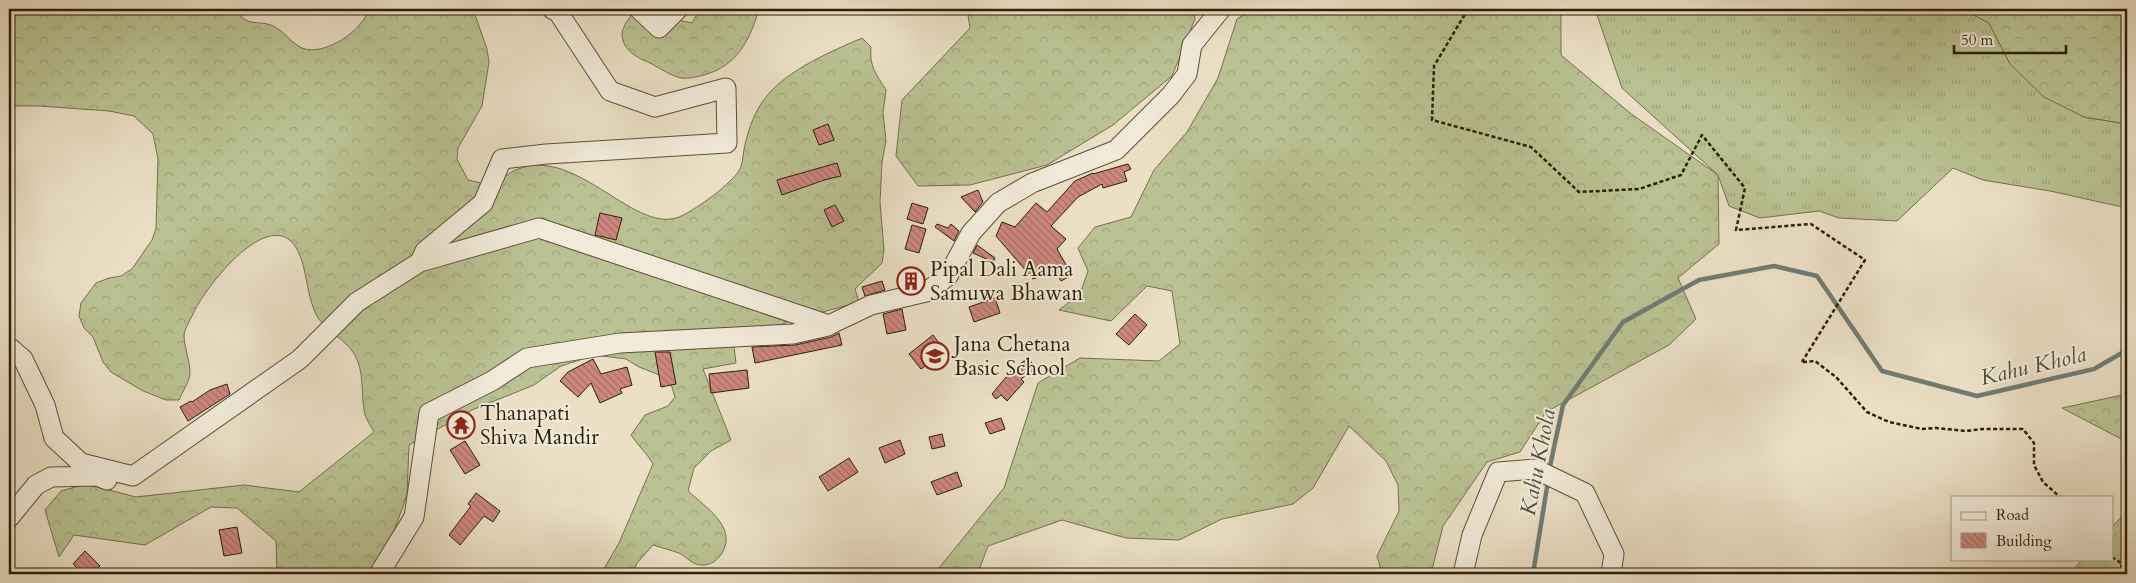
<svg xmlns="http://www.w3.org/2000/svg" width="2136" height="583" font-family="Cardo,serif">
<defs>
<pattern id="grass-tufts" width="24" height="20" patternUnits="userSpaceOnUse" patternTransform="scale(1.25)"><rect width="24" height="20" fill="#bac293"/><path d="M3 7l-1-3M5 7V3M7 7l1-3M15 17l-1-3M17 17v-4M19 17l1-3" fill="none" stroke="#a0a67d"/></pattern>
<pattern id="forest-crowns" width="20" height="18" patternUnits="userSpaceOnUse" patternTransform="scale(1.25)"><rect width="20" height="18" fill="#bac293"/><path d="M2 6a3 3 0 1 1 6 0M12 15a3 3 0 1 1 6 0" fill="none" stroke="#a0a67d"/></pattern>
<pattern id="building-back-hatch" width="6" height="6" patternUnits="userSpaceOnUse" patternTransform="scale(1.25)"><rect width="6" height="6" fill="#cd877f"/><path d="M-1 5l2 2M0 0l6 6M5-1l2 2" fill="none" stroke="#a76e66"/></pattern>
</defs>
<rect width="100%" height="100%" fill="#ebe0c6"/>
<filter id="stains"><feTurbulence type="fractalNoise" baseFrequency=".004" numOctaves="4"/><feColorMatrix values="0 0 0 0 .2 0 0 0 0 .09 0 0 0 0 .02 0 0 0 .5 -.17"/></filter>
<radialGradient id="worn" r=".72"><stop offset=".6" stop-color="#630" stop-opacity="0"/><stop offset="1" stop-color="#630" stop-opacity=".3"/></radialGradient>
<path fill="url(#grass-tufts)" stroke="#74704d" d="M1595,9H1962L1989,23L2010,64L2084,117L2127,124V208L2050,191L1983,180L1953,168L1897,221L1839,218L1819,211L1760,218L1729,206L1718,175L1622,88Z"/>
<path fill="url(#forest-crowns)" stroke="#74704d" d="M9,9H236C248,30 259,18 275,27C285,32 291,43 302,48C325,57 363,30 369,9H473L487,49L489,62L482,106L458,148L457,159L468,180L495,186C501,180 508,173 516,170C573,144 632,231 676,218C691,214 736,181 741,167C743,160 743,152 745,145C749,127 755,111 766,97C787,70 832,51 862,38L871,47C869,66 876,74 886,90L883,113L886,141L882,162L880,202L884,250L882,263L855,289L859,302L787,322L734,347L736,363L703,369L731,440L711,451L694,468L688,491C704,506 738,527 722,553C718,560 711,565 703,565C693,566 687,557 679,553C671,550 662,548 653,545L637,563L632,574H601L619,543L653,464C647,453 638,446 631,435L645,415L668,406L675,397L671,384L662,376L639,367L626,359L595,355L561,366L534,385L472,410L409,445L407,495L390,542L373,574H277L276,541L237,508L211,507L145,545L74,535L59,557L45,510L61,491L86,484L136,497L244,485L299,492L374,432C371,426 367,421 365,415C361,398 364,379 358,362C351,341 330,335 318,318C306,298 308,269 297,249C270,202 203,290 193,314C190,320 185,329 184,335C184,346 190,361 190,373C190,381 182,392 179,400H166L143,391L111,372L103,362L93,337L84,328L79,316L81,303L96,283L109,278L121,276L132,269L152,240L156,228L158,159L153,134L134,116L109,111L39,106H9Z
M646,9L668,18L692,23L698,12L697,9H759C750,40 737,66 704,75C697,77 688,79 681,78C671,76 660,68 650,63C638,58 623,51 622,35C622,27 629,18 634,12Z
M967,9H1193L1195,19L1172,76L1113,125L1047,165L970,185L918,186L896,156L902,100L970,28Z
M1252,9H1559L1561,14V55L1630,113L1718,175L1719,244L1678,278L1696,319L1669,345L1546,412L1520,452L1487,462L1443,526L1431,574H1382L1377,556L1399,511L1398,485L1386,461L1349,426L1313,488L1293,504L1222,519L1179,540L1126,538L1062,520L988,546L979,570L980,574H934L1004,488L1038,383L1080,358L1159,361L1180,344L1172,291L1147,286L1111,321L1059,310L1080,294L1088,271L1078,248L1095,227L1131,217L1154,170L1187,132L1218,78L1237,19Z
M1962,9H2127V124L2084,117L2044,97L2010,64L1989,23Z
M2127,394V442L2062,408Z
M2127,511V574H2069L2083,559H2112V527Z"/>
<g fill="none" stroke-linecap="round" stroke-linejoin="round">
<path stroke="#707c75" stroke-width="4.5" d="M1549,471L1563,405L1623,322L1699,280L1774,266L1817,276L1882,371L1977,396L2094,369L2127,350
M1533,574L1548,481"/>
</g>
<path fill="url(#building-back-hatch)" stroke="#2d1e07" d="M828,124L834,140L819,145L813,130Z
M837,163L841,176L824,180L782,195L777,180Z
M1128,164L1131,169L1124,172L1127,181L1103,188L1102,184L1078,197L1051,226L1066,239L1057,249L1072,275L1061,281L1055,271L1033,279L996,236L1002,222L1015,227L1036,203L1047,212L1075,181L1093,173V174Z
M978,190L983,202L975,212L961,197Z
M912,203L928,208L923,224L907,219Z
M835,205L844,221L832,227L824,210Z
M600,213L622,218L616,240L595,235Z
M937,224L948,228L951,224L959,231L954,241L935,227Z
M912,225L926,229L919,253L905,249Z
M977,245L995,258L993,262L973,253Z
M882,281L885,290L865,296L862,287Z
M995,298L1000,313L974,322L969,307Z
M902,309L906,330L887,334L883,314Z
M1135,314L1147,325L1129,345L1116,334Z
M839,333L842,345L755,363L752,347L795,345L831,337Z
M933,335L945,351L921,369L909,354Z
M655,352H670L676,384L661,387Z
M1028,358L1036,368L1021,379L1024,382L1007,401L1001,395L996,399L992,394L1012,370Z
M593,359L601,374L627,367L632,385L620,389L622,393L600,403L591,383L578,397L560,381L568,372Z
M747,370L749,388L711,393L709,374Z
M227,384L230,394L188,421L180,407L191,401L192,402L210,390Z
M1001,418L1005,429L990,434L985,423Z
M942,434L945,446L932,449L929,437Z
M900,440L905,454L885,463L879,448Z
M465,441L480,465L465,474L450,450Z
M849,458L858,472L828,491L819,477Z
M957,472L962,486L937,495L931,482Z
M476,493L500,511L493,522L484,516L460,545L449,535L471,506L468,504Z
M237,527L242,553L224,556L219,530Z
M85,551L100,566L92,574H84L73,564Z"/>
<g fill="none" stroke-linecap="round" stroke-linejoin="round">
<g stroke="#5c4e37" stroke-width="21">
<path id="minor" d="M639,9L659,28L678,9
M420,262L425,251L483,203L502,159L546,154L727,143L726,88L655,107L610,91L558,12L552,9
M9,347L23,359L45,405L54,438L81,463L133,476L300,359L357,302L420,262L539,228L829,325L871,305L926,292L948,276L971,233L998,203L1032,183L1116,150L1171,95L1187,74L1192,45L1221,9
M9,518L36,485L51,477L97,476L107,480
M379,574L414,517L429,413L492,381L527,358L620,343L793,334L828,326
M1463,574L1472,535L1498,472L1535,469L1585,493L1614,554L1611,574"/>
</g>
<path stroke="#2d1e07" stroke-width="2.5" stroke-dasharray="4 2.5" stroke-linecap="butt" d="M1468,9L1434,66L1432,120L1531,147L1579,192L1639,189L1681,175L1702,135L1745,188L1736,230L1811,224L1865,260L1802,362
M1803,362L1815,361L1836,377L1867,412L1889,422L1922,429L1936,428L1966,431L1983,429H2023L2034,443V465L2043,482L2060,497
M2112,557L2121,563L2122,574"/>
<use href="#minor" stroke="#f2ebda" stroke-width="19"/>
</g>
<defs>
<g id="building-ring" transform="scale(1.4375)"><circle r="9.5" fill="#f2ebda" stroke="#8f2418" stroke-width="1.5"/><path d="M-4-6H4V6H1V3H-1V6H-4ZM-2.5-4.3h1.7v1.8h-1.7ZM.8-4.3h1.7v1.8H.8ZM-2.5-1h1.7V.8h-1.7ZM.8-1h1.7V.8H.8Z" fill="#8f2418"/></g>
<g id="school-ring" transform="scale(1.4375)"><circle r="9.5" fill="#f2ebda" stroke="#8f2418" stroke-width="1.5"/><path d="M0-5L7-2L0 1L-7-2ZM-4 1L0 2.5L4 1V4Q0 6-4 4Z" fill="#8f2418"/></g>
<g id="temple-ring" transform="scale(1.4375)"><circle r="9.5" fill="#f2ebda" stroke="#8f2418" stroke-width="1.5"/><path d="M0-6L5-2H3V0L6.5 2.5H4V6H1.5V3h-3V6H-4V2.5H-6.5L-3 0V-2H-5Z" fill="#8f2418"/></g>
</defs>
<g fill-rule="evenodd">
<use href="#building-ring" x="911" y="281"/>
<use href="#school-ring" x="935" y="356"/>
<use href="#temple-ring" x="461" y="425"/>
</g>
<g text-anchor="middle" stroke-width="4" stroke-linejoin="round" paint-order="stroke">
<g font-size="21" fill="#2d1e07" stroke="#f2ebda" text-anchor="start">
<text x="930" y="276">Pipal Dali Aama<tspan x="930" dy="24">Samuwa Bhawan</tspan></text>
<text x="954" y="351">Jana Chetana<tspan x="954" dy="24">Basic School</tspan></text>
<text x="480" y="420">Thanapati<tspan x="480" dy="24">Shiva Mandir</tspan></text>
</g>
<g font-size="22" font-style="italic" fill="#4f4d3e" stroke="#f2ebda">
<text transform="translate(2033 365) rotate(-13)" y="8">Kahu Khola</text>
<text transform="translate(1537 462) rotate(-79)" y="8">Kahu Khola</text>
</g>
</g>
<rect width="2136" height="583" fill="none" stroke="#ebe0c6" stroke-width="30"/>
<rect x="10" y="10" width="2116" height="563" fill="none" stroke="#2d1e07" stroke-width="2.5"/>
<rect x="15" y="15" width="2106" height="553" fill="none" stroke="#2d1e07"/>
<rect x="1951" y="496" width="162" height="65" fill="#f2ebda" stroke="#a39986"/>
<rect x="1961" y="512" width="25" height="8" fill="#f2ebda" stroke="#a39986"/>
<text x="1996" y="520" font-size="15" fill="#2d1e07">Road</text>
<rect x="1961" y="533" width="25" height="15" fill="url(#building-back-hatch)" stroke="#a39986"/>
<text x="1996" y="546" font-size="15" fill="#2d1e07">Building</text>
<path d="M1954 45v8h112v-8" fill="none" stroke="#2d1e07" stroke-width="2.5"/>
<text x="1961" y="45" font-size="15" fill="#2d1e07" stroke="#f2ebda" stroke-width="4" paint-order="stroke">50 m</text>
<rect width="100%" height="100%" filter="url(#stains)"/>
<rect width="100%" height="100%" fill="url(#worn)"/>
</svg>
